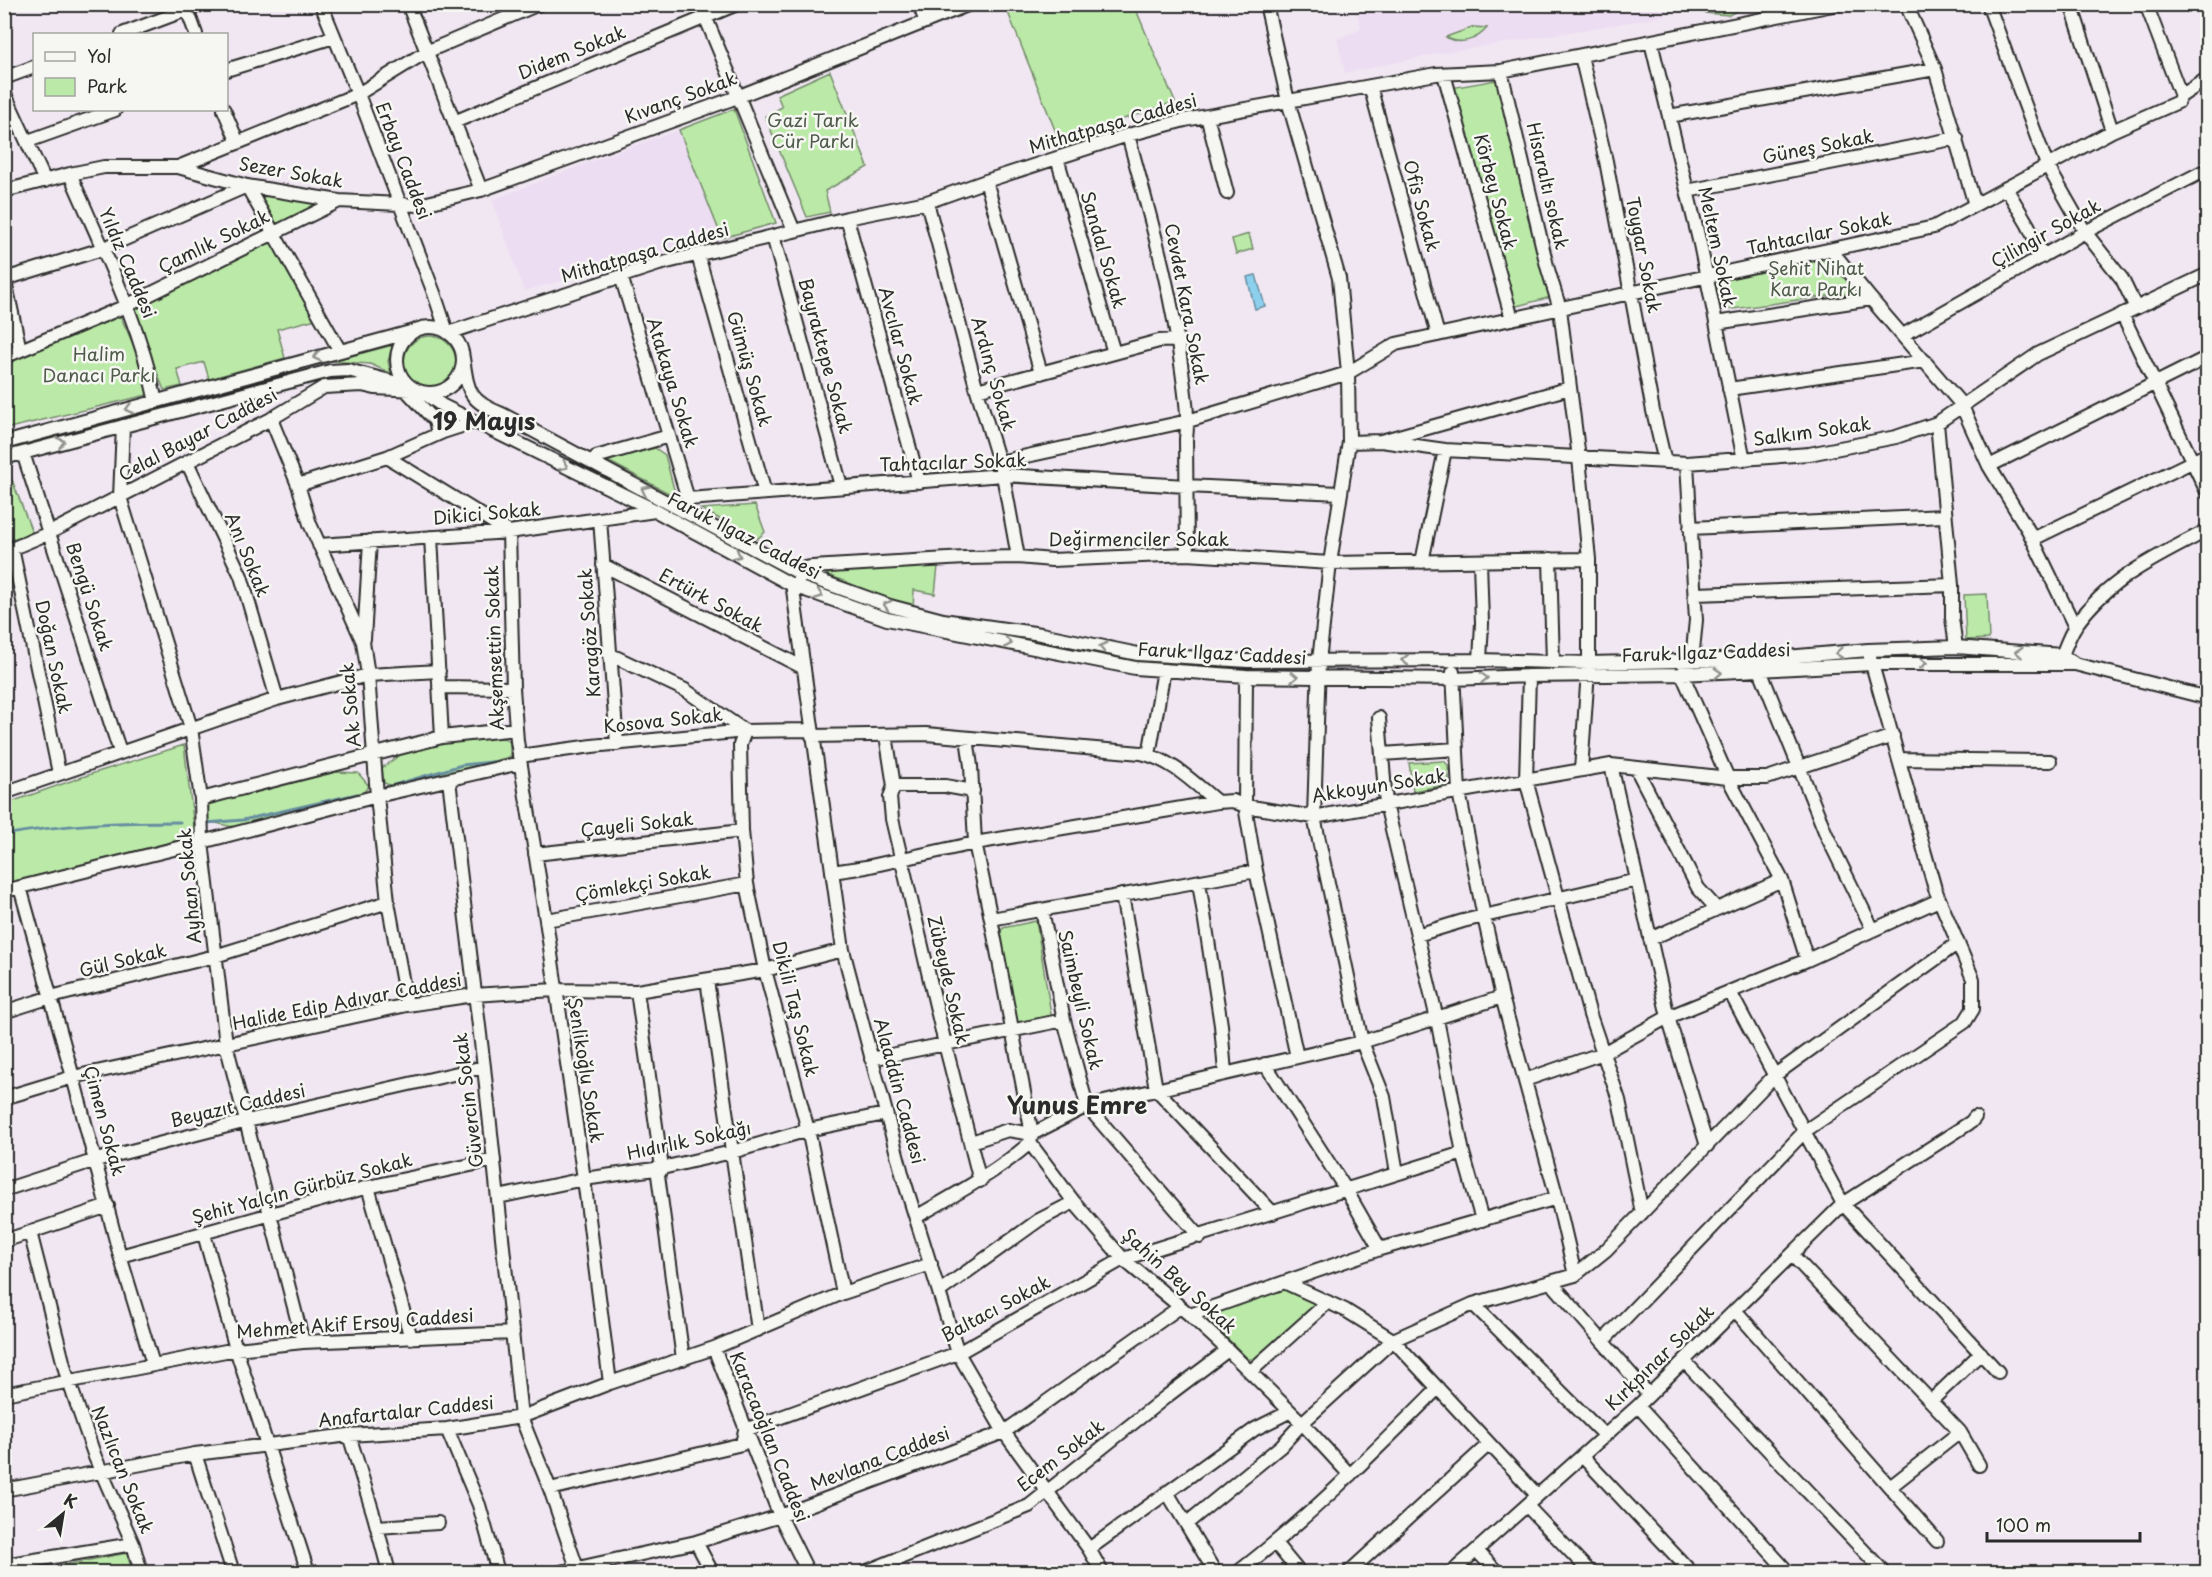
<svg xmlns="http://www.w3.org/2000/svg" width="2212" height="1577" font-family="'Playpen Sans',sans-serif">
<rect width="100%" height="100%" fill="#f1e7f2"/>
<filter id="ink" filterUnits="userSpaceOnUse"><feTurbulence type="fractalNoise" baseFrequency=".0167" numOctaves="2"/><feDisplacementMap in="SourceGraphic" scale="12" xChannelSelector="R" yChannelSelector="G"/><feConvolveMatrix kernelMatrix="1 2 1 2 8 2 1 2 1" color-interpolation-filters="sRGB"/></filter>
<g filter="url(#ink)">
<path fill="#edddf2" d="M1355,5H1677L1675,12L1649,19L1437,54L1345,73L1337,39L1361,29Z
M679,130L722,238L524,291L492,200L612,153Z"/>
<path fill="#bbeaa8" stroke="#738a6a" stroke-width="1.5" d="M1005,5H1134L1175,102L1059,140Z
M1702,5V4L1748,5L1729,15L1704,13Z
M1473,27L1487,28C1477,40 1460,46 1446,37Z
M830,71L868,167L825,191L830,212L807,217L765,116L782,107L777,95Z
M1496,80L1551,297L1513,307L1451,88Z
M734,109L776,223L722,238L679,130Z
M268,195L322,204L288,222L276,223L262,198Z
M1249,234L1253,249L1236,254L1232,239Z
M263,243L274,244L316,319L277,329L285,358L209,379L204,362L177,369L182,386L164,390L131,307Z
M1824,260L1832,263L1854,288L1851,293L1725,310L1721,306L1715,283L1719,278Z
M119,313L144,368L147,395L5,429L4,363Z
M404 362a26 26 0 1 1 52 0a26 26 0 1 1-52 0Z
M393,345L388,361L391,373L370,364L332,361Z
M655,448L665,455L676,497L606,460Z
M9,472L32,532L5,542V473Z
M755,505L765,532L757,539L701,509Z
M938,566L935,594L914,590L913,609L821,572Z
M1987,594L1989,639L1966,640L1964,595Z
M503,738L510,742V757L393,786L384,783L382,768L404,752L450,740Z
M184,745L195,836L5,884V804L91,774Z
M1444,761L1448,765L1449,780L1446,785L1413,791L1409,763Z
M336,772L358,773L369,786L361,795L233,827L207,821L209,803Z
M1036,921L1052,1020L1020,1025L1016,1022L999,934L1003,928Z
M1285,1286L1317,1301L1318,1308L1256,1359H1248L1207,1318V1316Z
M127,1553L132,1572H22H27Z"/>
<path fill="#8dd0ee" stroke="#668ea0" stroke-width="1.5" d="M1256,275L1265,306L1255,309L1247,277Z"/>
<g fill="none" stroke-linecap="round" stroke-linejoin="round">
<path stroke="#668ea0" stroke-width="3" d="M384,788L462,765L501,761
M206,823L243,820L357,794
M4,835C64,824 120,822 180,822"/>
<g stroke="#2b2b2b" stroke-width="16">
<path id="minor" d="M185,4L196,34
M321,4L358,94L434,293L447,332
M408,4L481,190
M700,4L794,231
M919,4L926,22
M1266,4L1288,101L1339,278L1348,373L1349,442L1330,563L1319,661L1314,817L1362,1042L1384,1097L1397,1173
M1906,4L1935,69L1975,205
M1988,4L2047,165L2085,232L2122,279L2136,308
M2071,4L2112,131
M122,34L202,4
M1651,42L1700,244L1744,460
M1581,56L1606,161L1653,411L1665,462
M226,70L334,37
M1501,71L1547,266L1560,309L1579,458L1589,559V657L1581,770
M1444,74L1512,319
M4,78L34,67
M1370,86L1438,335
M4,92L45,181
M2181,96L2208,78
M224,110L238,143
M1207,116L1227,193
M1669,116L1935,69
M454,122L737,4
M1128,135C1149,213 1172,291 1182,371C1185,394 1189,416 1186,439L1187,554
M28,141L115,110
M1057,158L1114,353
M178,167L247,186L339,201L419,205L481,190L732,99L970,4
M70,174C102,248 140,323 156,402
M986,181L1041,373
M2006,188L2028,225L2043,256
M4,191L70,174L104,167H178L358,94L426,52L539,4
M1687,191L1957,138
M927,202L977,390L1003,475L1018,557
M847,218L919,482
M773,236L841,486
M1831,250L1871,299L1961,404L1989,466L2028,530L2075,627
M698,255L765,493
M4,276L20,350
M621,276L688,499
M5,279L102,249L247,186L340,351
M2122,314L2208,494
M1716,323L1871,299
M397 360a33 33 0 1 1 66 0a33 33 0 1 1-66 0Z
M448,333L659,264L847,218L927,202L986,181L1128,135L1185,120L1436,74L1501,71L1838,4
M1903,335L2085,232L2208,169
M4,357L126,306L339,201
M463,358C468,391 468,401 502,414L801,574L890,606L943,620L1041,634L1138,654L1248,661L1480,660L1589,663L1763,659L1868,650L1956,647L2062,655L2075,664L2208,698
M1729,389L1925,361
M977,390L1159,341L1178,340
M407,391L435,421L438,434
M424,393L443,406L656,511L794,586L887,619L1135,668L1246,676L1453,679L1529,676L1682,674L1872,664H2075
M271,419L298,485L310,524L363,642L368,675L377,796L388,902L407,1005
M1937,423L1952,585V618L1956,647
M123,426L120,497L191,728L201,799L202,842L226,1044L303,1342
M1381,441L1445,450L1687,463L1809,454L1896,437L1937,423L2038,354L2208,274
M1349,442L1381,441L1570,388
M4,443L414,331
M23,453L120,752
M387,457L509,532L513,688L517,741L546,920L584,1179L610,1383
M4,458L330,371L348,370L401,384
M187,462L241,576L277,699
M999,462L1188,421L1348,373L1396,344L1934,227L2112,131L2178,102L2181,96L2146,4
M592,463L596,457L669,436
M1687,463L1696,620L1692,661L1682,674L1728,778L1782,880L1807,960
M1989,466L2208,357
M298,485L387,457L443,432L474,422
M684,510L688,499L1003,475L1186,486L1340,493
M600,519L617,744
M1690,528L1944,516
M431,537L442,737
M2033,539L2208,454
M319,545L509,532L655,511
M12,548L59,773
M4,552L49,533L271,419L324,387L362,385L375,388L416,390
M1550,559L1553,662
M1480,561L1482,623L1480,660
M1422,562L1445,450
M603,565L804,668
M1696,594L1952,585
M364,639L370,541
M609,654L685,690L745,731L740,745L742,831L747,884L765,970L808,1130L843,1293
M2062,655C2066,645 2070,634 2076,625C2109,578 2158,556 2208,530
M1760,670L1826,834L1873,930
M1453,672L1459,792L1484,917L1502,997L1557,1198L1575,1275
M1246,676L1245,806L1256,871L1297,1057
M1529,676L1526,780L1590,1015L1619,1100L1642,1213
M439,687L513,688
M1379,718L1386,804L1437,1019L1463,1153L1482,1220
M886,735L894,786L890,797L892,819L945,1044L980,1181
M812,736L926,734L1141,753C1172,760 1193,782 1217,802
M967,738L971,766L975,843L991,919L1032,1134L1030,1143L1074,1202L1123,1259L1190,1315L1228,1350L1302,1423L1350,1475
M1382,754L1457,749
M1149,755L1164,670
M519,756L592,746L745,731L811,730
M1899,759L2050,761
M1611,765L1668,1017L1707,1146
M1636,768L1698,888L1717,909
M449,780L484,1067L521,1417L550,1489L577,1568
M894,786H945L973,791
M4,793L277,699L368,675L439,671
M201,799L442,737L516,729
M535,854L742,831
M832,872L866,867L975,843L1217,802L1233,801L1245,806L1314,817L1611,765L1728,778H1767L1893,736
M1199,882L1221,1025L1225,1073
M20,887L73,1077L120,1256L153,1364
M4,891L202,842L377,796L520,763
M1122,895L1156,1089L1273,1213
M1042,910L1064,1020L1087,1106L1200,1237
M991,919L1256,871
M546,920L747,884
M1417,935L1463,921L1637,880
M1650,939L1782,880
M707,980L758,1330
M637,991L662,1168L658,1175L683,1359
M1730,992L1843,1204L1998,1372
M4,1012L51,997L215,956L388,902
M871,1059L1064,1020
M1265,1064L1345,1188L1380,1249
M1525,1080L1603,1053L1668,1017L1807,960L1939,900
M4,1098L73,1077L407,1005L474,995L555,990L637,991L765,970L843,950
M971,1142L1008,1130L1032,1134L1087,1106L1362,1042L1502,997
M368,1187L411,1338
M4,1190L96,1160L247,1121L484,1067
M498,1197L584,1179L662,1168L732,1152L808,1130L885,1114
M916,1217C956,1194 995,1173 1030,1143
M30,1232L66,1373L95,1457L133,1544L141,1572
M204,1234L236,1349L308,1572
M4,1241L108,1206
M1792,1255L1960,1432L1890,1487
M120,1256L368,1187L494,1160
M1551,1282L1649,1395
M1286,1283L1345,1310L1393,1340L1537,1495
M940,1291L1039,1220L1074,1202
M1473,1304L1605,1436
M1735,1310L1937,1541
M1190,1315L1380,1249L1557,1198
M1603,1341L1805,1131L1965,1022L1973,1009V979L1935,889L1870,657
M714,1348L780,1516L808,1572
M1684,1361L1882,1570
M1250,1372L1328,1302
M4,1394L236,1349L303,1342L513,1333
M1931,1401L1981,1353
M1638,1406L1788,1572
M447,1429L479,1505L498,1572
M1960,1432L1979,1465
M349,1435L374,1516L389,1572
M195,1454L233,1572
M1582,1456L1691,1572
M550,1489L742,1444L745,1430L958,1353L1123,1259L1463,1153
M4,1490L195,1454L349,1435L447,1429L521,1417L610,1383L714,1348L843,1293L931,1264
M1167,1492L1215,1572
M1527,1506L1590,1572
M1186,1524L1281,1446L1302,1423L1393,1340L1473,1304L1575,1275L1606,1250L1775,1075L1958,943
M377,1527L438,1523
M696,1542L712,1572
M1275,1543L1299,1572
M1089,1549L1255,1429L1289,1412
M1477,1551L1497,1572
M4,1565L133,1544
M560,1572L696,1542L780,1516L1004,1432L1180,1307
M865,1572L1029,1506L1167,1396L1228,1350
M1102,1572L1089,1549L1004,1432L958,1353L903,1177L843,950L793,590L805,568L812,567L965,558L1018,557L1052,560L1187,554L1330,563L1589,559
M1238,1572C1310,1517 1374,1452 1438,1388
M1349,1572L1489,1444
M1452,1572L1638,1406L1843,1204L1971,1122L1975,1117"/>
</g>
<use href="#minor" stroke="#f6f6f2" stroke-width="12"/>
</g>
<defs><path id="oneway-chevron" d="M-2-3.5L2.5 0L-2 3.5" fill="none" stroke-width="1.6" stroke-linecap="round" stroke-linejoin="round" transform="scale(1.5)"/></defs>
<g stroke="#90908e">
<use href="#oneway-chevron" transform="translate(317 357) rotate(165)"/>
<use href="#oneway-chevron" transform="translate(129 409) rotate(165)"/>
<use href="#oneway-chevron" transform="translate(61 442) rotate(-15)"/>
<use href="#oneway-chevron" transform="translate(564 466) rotate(26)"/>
<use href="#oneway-chevron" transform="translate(645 490) rotate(-153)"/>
<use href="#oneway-chevron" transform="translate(737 555) rotate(28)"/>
<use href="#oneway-chevron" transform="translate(819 595) rotate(20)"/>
<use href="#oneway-chevron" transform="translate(887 605) rotate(-162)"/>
<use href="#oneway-chevron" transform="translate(1008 643) rotate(11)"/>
<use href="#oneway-chevron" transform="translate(1103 647) rotate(-168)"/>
<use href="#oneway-chevron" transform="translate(2019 652) rotate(-176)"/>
<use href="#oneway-chevron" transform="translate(1839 653) rotate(175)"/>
<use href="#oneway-chevron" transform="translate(1405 660) rotate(180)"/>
<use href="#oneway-chevron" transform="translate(1923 663) rotate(-1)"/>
<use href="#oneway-chevron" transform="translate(1718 673) rotate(-3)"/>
<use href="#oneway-chevron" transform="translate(1294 677) rotate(1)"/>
<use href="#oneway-chevron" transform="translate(1484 678) rotate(-2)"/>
</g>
</g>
<g text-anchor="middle" stroke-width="5" stroke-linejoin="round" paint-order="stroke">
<g font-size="18" fill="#2b2b2b" stroke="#f6f6f2">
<text transform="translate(572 53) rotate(-22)" y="6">Didem Sokak</text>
<text transform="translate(681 98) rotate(-20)" y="6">Kıvanç Sokak</text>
<text transform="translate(1113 124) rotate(-16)" y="6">Mithatpaşa Caddesi</text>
<text transform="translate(1818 147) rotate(-11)" y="6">Güneş Sokak</text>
<text transform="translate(403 161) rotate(69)" y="6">Erbay Caddesi</text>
<text transform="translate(291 173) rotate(10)" y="6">Sezer Sokak</text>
<text transform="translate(1547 186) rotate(77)" y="6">Hisaraltı sokak</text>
<text transform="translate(1495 192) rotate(75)" y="6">Körbey Sokak</text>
<text transform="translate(1421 206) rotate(75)" y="6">Ofis Sokak</text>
<text transform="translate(1819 234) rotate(-12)" y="6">Tahtacılar Sokak</text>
<text transform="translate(2046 234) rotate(-29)" y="6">Çilingir Sokak</text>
<text transform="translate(214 242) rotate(-26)" y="6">Çamlık Sokak</text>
<text transform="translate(1717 247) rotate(78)" y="6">Meltem Sokak</text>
<text transform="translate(1103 250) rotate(74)" y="6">Sandal Sokak</text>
<text transform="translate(645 253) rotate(-16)" y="6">Mithatpaşa Caddesi</text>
<text transform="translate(1643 255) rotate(79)" y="6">Toygar Sokak</text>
<text transform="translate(127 263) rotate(67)" y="6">Yıldız Caddesi</text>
<text transform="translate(1186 304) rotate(79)" y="6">Cevdet Kara Sokak</text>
<text transform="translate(900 346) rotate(75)" y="6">Avcılar Sokak</text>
<text transform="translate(825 356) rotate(75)" y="6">Bayraktepe Sokak</text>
<text transform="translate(749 369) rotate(74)" y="6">Gümüş Sokak</text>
<text transform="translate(993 374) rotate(74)" y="6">Ardınç Sokak</text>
<text transform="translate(672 383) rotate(73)" y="6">Atakaya Sokak</text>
<text transform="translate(1812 432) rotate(-8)" y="6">Salkım Sokak</text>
<text transform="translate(198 435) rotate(-28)" y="6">Celal Bayar Caddesi</text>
<text transform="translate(953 463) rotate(-2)" y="6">Tahtacılar Sokak</text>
<text transform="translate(487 514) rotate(-5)" y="6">Dikici Sokak</text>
<text transform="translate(744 536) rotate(27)" y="6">Faruk Ilgaz Caddesi</text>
<text x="1139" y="546">Değirmenciler Sokak</text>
<text transform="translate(247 555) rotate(68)" y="6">Anı Sokak</text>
<text transform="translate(89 597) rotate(72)" y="6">Bengü Sokak</text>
<text transform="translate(711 601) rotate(28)" y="6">Ertürk Sokak</text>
<text transform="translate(590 633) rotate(-94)" y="6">Karagöz Sokak</text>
<text transform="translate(495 648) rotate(-92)" y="6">Akşemsettin Sokak</text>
<text transform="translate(1706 653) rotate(-2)" y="6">Faruk Ilgaz Caddesi</text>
<text transform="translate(1222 654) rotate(3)" y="6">Faruk Ilgaz Caddesi</text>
<text transform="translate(53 657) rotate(78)" y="6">Doğan Sokak</text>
<text transform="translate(351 705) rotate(-95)" y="6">Ak Sokak</text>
<text transform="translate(663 721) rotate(-6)" y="6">Kosova Sokak</text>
<text transform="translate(1379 786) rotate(-9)" y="6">Akkoyun Sokak</text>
<text transform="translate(637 825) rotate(-6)" y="6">Çayeli Sokak</text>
<text transform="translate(643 884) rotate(-10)" y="6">Çömlekçi Sokak</text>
<text transform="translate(190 886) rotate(-95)" y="6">Ayhan Sokak</text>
<text transform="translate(123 961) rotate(-14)" y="6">Gül Sokak</text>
<text transform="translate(948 980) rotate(77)" y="6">Zübeyde Sokak</text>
<text transform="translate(1080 1000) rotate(77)" y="6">Saimbeyli Sokak</text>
<text transform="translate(347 1002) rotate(-11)" y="6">Halide Edip Adıvar Caddesi</text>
<text transform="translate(795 1009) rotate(76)" y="6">Dikili Taş Sokak</text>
<text transform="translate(585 1070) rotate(81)" y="6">Şenlikoğlu Sokak</text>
<text transform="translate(899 1091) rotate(75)" y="6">Alaaddin Caddesi</text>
<text transform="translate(469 1100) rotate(-97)" y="6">Güvercin Sokak</text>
<text transform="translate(238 1106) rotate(-13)" y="6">Beyazıt Caddesi</text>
<text transform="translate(104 1121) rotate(75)" y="6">Çimen Sokak</text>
<text transform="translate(689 1141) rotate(-12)" y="6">Hıdırlık Sokağı</text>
<text transform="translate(302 1189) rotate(-15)" y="6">Şehit Yalçın Gürbüz Sokak</text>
<text transform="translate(1179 1281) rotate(42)" y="6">Şahin Bey Sokak</text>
<text transform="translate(996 1309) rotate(-28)" y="6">Baltacı Sokak</text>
<text transform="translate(355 1324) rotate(-4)" y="6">Mehmet Akif Ersoy Caddesi</text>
<text transform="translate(1660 1358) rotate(-44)" y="6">Kırkpınar Sokak</text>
<text transform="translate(406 1412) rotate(-6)" y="6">Anafartalar Caddesi</text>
<text transform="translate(769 1437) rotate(68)" y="6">Karacaoğlan Caddesi</text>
<text transform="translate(1061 1456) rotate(-38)" y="6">Ecem Sokak</text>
<text transform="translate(880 1459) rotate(-21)" y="6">Mevlana Caddesi</text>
<text transform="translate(122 1470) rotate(68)" y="6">Nazlıcan Sokak</text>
</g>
<g font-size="18" fill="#4f5b4a" stroke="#f6f6f2">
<text x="813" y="127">Gazi Tarık<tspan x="813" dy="21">Cür Parkı</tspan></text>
<text x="1816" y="275">Şehit Nihat<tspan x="1816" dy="21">Kara Parkı</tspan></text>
<text x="99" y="361">Halim<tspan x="99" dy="21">Danacı Parkı</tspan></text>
</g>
<g font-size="24" font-weight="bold" fill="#2b2b2b" stroke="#f6f6f2">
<text x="484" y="430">19 Mayıs</text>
<text x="1077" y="1114">Yunus Emre</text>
</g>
</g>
<rect width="2212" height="1577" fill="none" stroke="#f6f6f2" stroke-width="24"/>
<rect x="12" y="12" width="2188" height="1553" fill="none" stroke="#2b2b2b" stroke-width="2" filter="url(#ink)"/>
<rect x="33" y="33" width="195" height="78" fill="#f6f6f2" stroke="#a5a5a2" stroke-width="1.5"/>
<rect x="45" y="52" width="30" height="9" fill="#f6f6f2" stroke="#a5a5a2" stroke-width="1.5"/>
<text x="87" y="63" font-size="18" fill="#2b2b2b">Yol</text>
<rect x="45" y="78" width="30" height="18" fill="#bbeaa8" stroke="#a5a5a2" stroke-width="1.5"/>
<text x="87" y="93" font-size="18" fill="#2b2b2b">Park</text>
<g transform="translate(63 1514) rotate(30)" stroke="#f6f6f2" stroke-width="4.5" paint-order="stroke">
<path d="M0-4.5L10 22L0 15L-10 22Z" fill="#2b2b2b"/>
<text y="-9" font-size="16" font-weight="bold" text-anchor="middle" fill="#2b2b2b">K</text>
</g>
<path d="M1987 1532v9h153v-9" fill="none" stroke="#2b2b2b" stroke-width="3"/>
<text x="1996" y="1532" font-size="18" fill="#2b2b2b" stroke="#f6f6f2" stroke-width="4.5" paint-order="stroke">100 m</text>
</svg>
